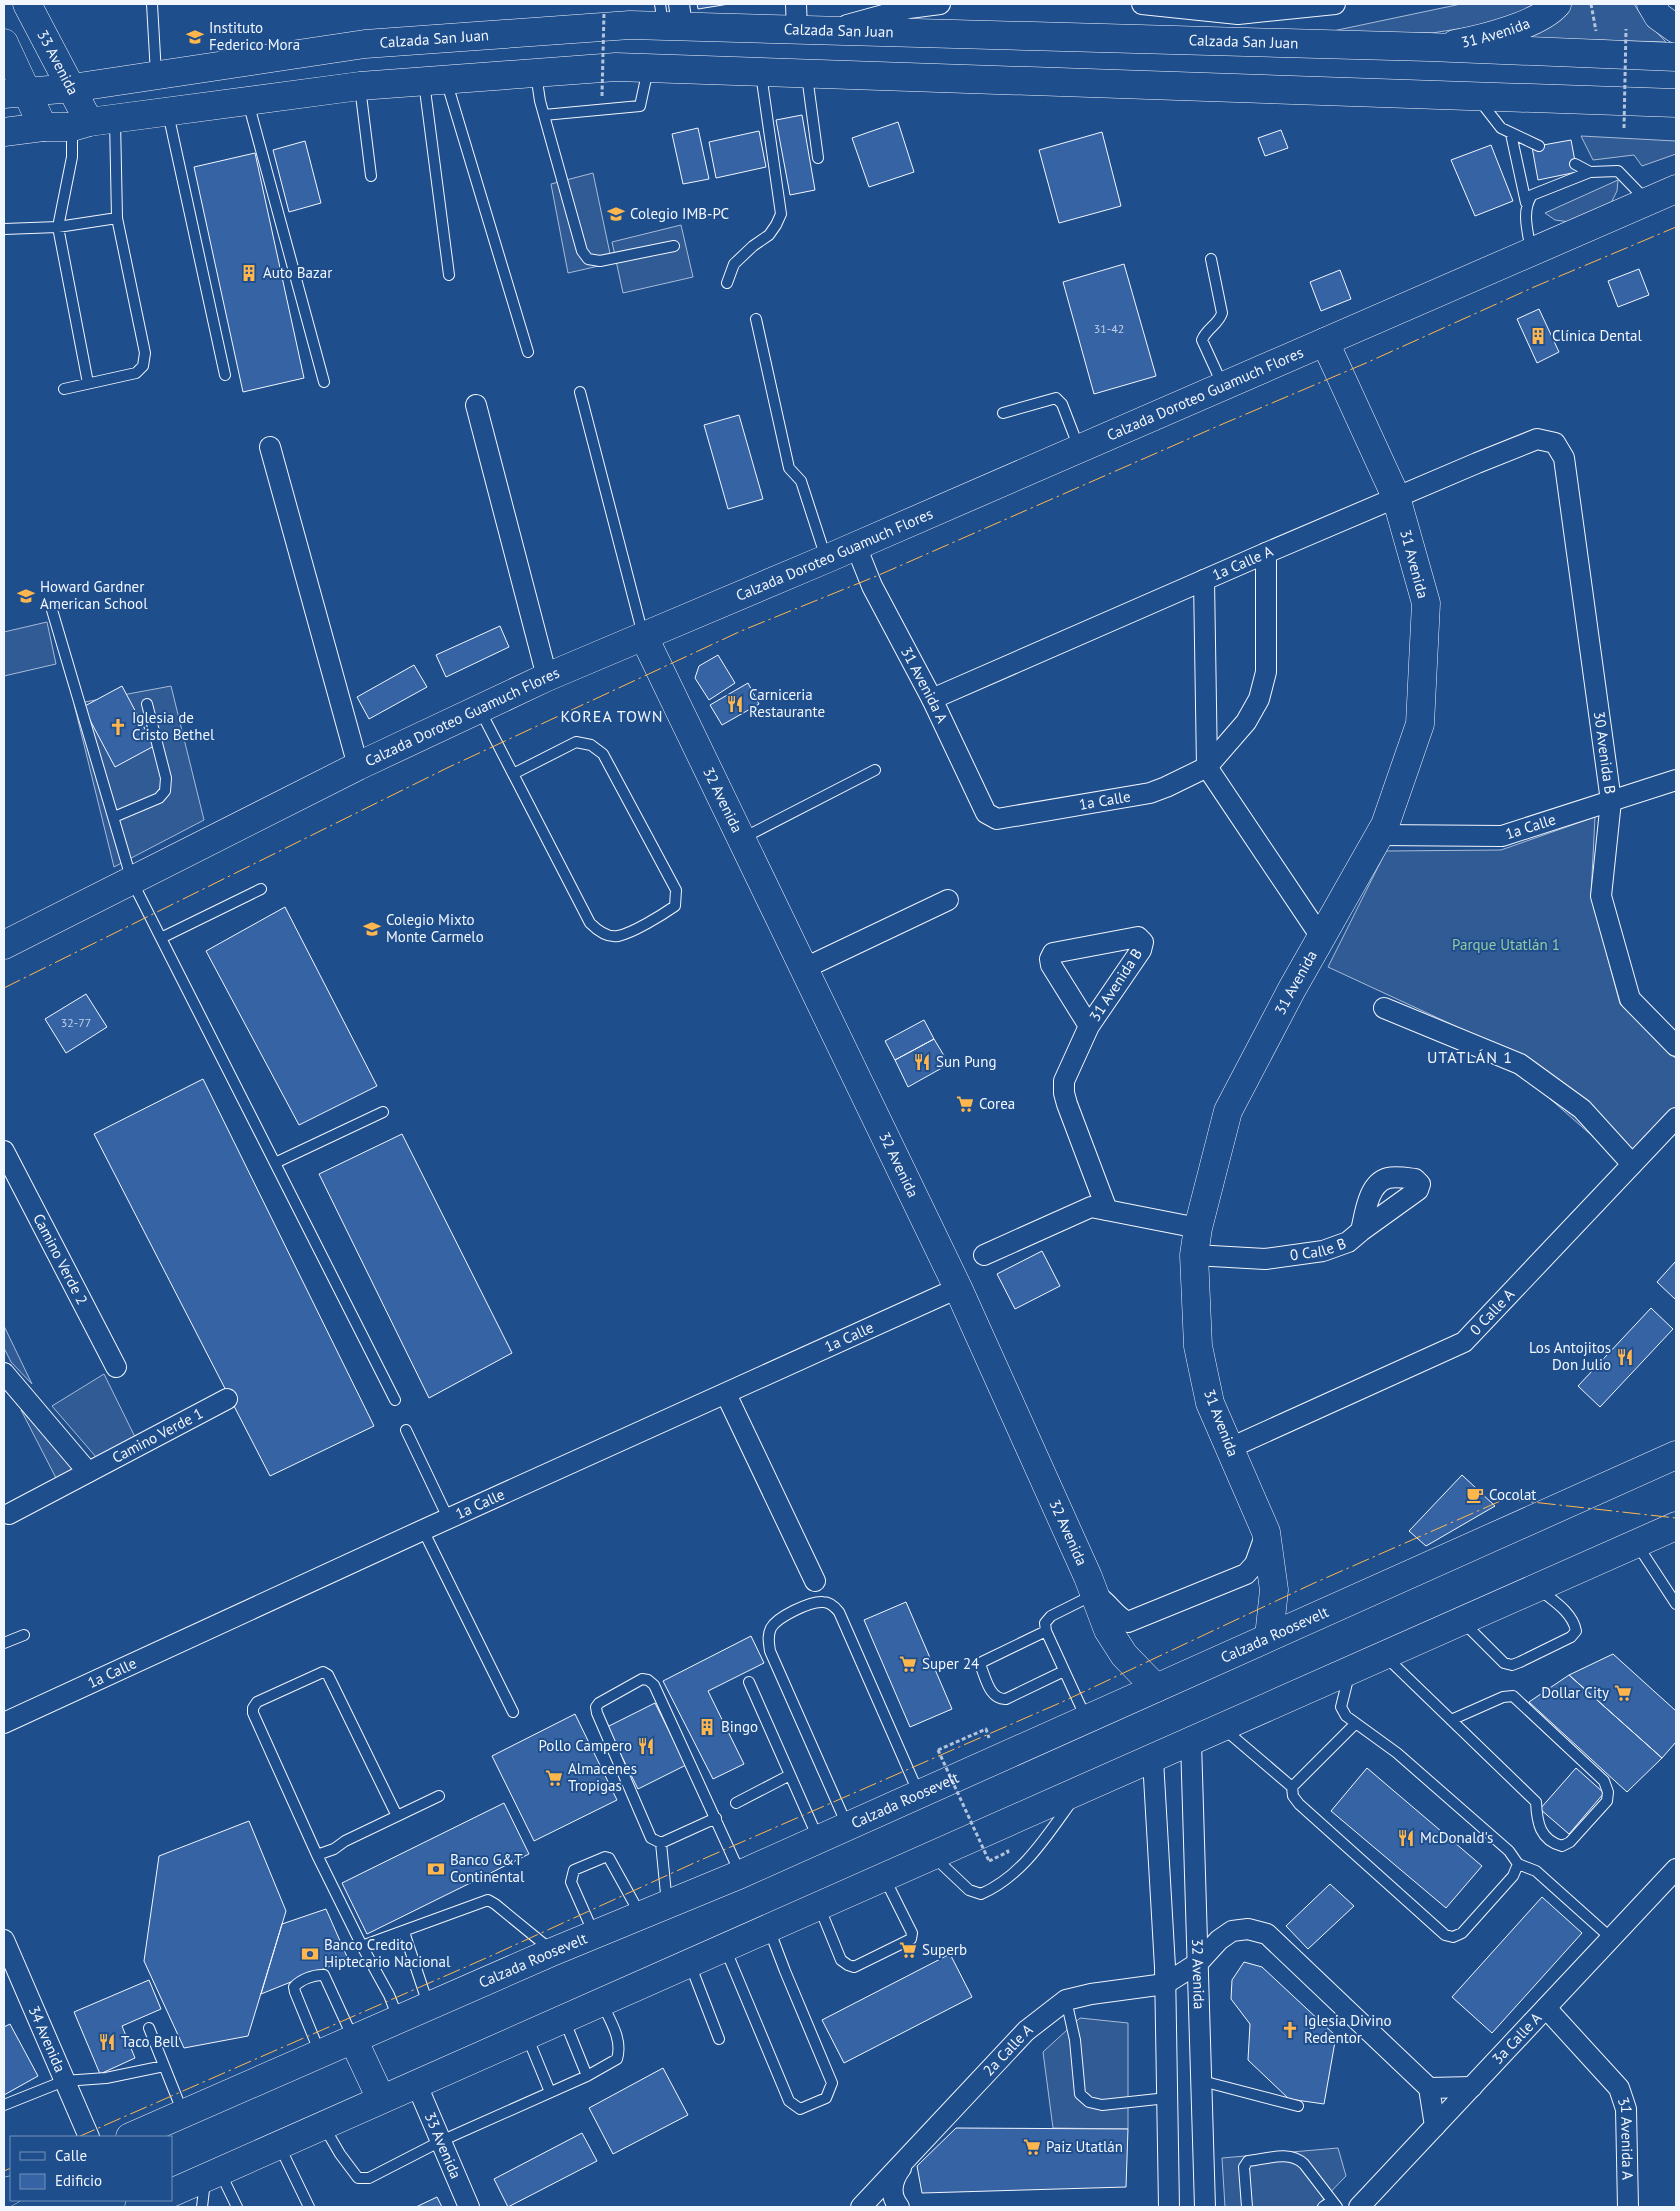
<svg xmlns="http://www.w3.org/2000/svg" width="1680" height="2211" font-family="'PT Sans',sans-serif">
<rect width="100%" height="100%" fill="#1f4e8c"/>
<path fill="#305b95" stroke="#a8bbd7" d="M1461,4H1540L1502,22L1432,33L1328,32Z
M1572,4H1634L1643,18L1666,42L1523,38L1565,13Z
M1581,136L1676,141V154L1642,166L1634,155L1593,160Z
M593,173L612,263L568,273L551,184Z
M1618,180L1617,191L1611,203L1570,222L1555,220L1545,213Z
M681,225L693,277L623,293L612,242Z
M47,622L56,664L4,676V632Z
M171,686L204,820L114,867L74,704Z
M1595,817L1591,895L1620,1004L1676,1059V1109L1623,1163L1481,1038L1328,967L1386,851L1501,850Z
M4,1326L32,1384L11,1362L4,1348Z
M104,1374L137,1441L96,1457L52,1406Z
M21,1410L70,1463L74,1472L68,1478H56Z
M1080,2018L1128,2023V2129L1053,2128L1043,2052Z
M1338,2148L1346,2176L1316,2207H1225L1222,2158Z"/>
<path fill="#3563a3" stroke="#f2f6ff" d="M697,4H729L698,9Z
M802,115L815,190L790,195L776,120Z
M898,122L914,172L869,187L852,138Z
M698,128L709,179L683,184L672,134Z
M1281,130L1288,148L1265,156L1258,138Z
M759,131L766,167L716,178L709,142Z
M1102,132L1121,206L1059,223L1039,150Z
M1571,140L1577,172L1538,180L1532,147Z
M305,141L321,203L289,212L273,150Z
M1491,145L1513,201L1475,216L1451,160Z
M255,153L304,378L243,392L194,167Z
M1124,264L1156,376L1094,394L1063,282Z
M1639,269L1649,295L1618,307L1608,281Z
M1340,270L1351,299L1321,311L1310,282Z
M1539,309L1559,352L1537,363L1517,319Z
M739,415L763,499L728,509L704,425Z
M500,626L509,647L446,677L436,655Z
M718,655L735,683L709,700L695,678L699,666Z
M414,665L427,687L369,719L357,697Z
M748,683L759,704L722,725L710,705Z
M122,686L154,746L115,767L83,707Z
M285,907L377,1086L299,1125L206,951Z
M86,994L107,1027L66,1053L45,1019Z
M924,1020L934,1039L895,1060L885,1041Z
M934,1039L949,1064L908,1087L895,1060Z
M203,1079L374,1426L270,1476L94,1134Z
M402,1134L512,1353L429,1398L319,1174Z
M1042,1251L1060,1286L1015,1309L997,1274Z
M1676,1261V1300L1657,1282Z
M1651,1308L1673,1329L1600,1407L1578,1386Z
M1462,1475L1495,1506L1426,1546L1409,1531Z
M906,1602L952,1709L910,1727L864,1620Z
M751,1636L764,1663L708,1691L744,1764L713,1779L663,1681Z
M1613,1654L1676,1711V1742L1662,1758L1569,1675Z
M1569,1675L1662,1758L1627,1792L1529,1702Z
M655,1703L686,1765L638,1789L607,1727Z
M575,1714L617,1800L534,1841L492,1756Z
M1367,1768L1482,1866L1446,1908L1331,1811Z
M1576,1768L1604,1793L1569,1834L1540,1809Z
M504,1803L529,1854L367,1934L342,1883Z
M249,1821L286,1911L248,2036L184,2048L144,1961L159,1856Z
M1330,1884L1354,1906L1308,1949L1286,1926Z
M1542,1897L1582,1933L1492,2033L1452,1997Z
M326,1909L348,1959L261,1994L282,1924Z
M950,1954L972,1997L844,2063L822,2020Z
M1244,1962L1262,1967L1336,2036L1324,2104L1289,2099L1248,2060L1250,2024L1231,1999L1232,1980Z
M149,1980L161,2009L122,2026L135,2058L100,2074L74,2012Z
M10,2024L38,2076L4,2095V2027Z
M663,2068L688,2115L613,2154L589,2108Z
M956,2128L1128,2129L1126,2187L922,2193L917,2166Z
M582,2133L597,2161L508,2207L494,2179Z
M437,2197L442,2207H416Z"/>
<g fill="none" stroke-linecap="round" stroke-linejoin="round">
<g stroke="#f2f6ff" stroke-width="12">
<path id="lane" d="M152,4L156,74
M660,4L663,24
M536,74L540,101L582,251L588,259L600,261L674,246
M807,76L818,158
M446,80L528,352
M424,82L449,275
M360,87L371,176
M1480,101L1501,128L1539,146
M248,102L324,382
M168,113L225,375
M544,115L640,106L648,69
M72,128V157L58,227L88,383
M1511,134L1526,203
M1575,164L1590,172L1618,171L1647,201
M4,229L58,227L117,218
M1531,251C1528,232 1521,211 1532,195L1590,172
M1211,259L1222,313C1219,324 1206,329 1202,340L1223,386
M727,283L734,264L753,246L769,235L776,225L781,214L761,74
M756,319L789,468L801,481L826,558
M64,389L136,373L143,366L145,353L117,218L115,120
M580,392L643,635
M1003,413L1056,398L1062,404L1079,448
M52,610L132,881L395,1400
M480,710L590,923C597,930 607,938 618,936C633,933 662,915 675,906L676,890L603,754L591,745L576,742L513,774
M114,817L159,798L165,791L166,778L147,704
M743,838L875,770
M161,938L261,889
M275,1163L383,1112
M406,1430L448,1518
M423,1530L513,1712
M1642,1552L1676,1604
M1463,1622L1504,1663L1512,1665L1520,1662L1571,1637L1576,1631C1573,1613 1554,1601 1540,1590
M1046,1631L982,1662L981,1667C986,1679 990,1700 1006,1699L1064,1671
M4,1643L24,1635
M1386,1657L1536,1802C1537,1823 1540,1840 1562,1846L1570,1842L1607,1801L1608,1792L1604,1781L1513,1696L1503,1697L1451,1720
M749,1682L818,1838
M1086,1718L1046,1631L1045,1623L1051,1616L1093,1595
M1224,1729L1292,1787L1293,1796L1299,1804L1445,1935L1453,1937L1462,1933L1513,1876L1518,1864L1509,1851L1397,1753L1346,1716L1341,1707L1349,1675
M1292,1787L1355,1724
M736,1803L790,1775
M716,1818L661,1843L651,1838L597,1713L596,1707L599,1703L642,1679L648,1680L654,1685L740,1873
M847,1825L770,1651C769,1643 767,1636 771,1628C777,1617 810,1601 823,1602C830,1602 835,1607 839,1612L919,1794
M661,1843L667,1904
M317,1855L253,1713V1708L257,1702L323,1672L328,1675L397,1816
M934,1857L969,1890L981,1894C1022,1876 1046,1837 1072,1801
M1518,1864L1536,1871L1612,1939
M819,1906L841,1960L848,1965L854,1967L911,1939L912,1933L885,1879
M404,1932L428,2004
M594,1934L571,1882L574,1870L605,1857L609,1858L640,1914
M362,1946L488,1900L495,1904L550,1949
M725,1948L789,2101L800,2109L826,2098L832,2083L785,1971L769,1929
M690,1964L719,2039
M1066,2000L1075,2040L1080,2094L1089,2102L1102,2105L1167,2098
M398,2018L389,1995L362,1946L317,1855L334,1849L345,1841L439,1796
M564,2019L587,2076
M149,2028L183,2113
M527,2036L550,2092
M320,2053L295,1992L294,1987C300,1980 314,1974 324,1975L353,2038
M1202,2081L1298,2106
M4,2105L64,2081L106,2078L164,2066
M323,2125L340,2154L358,2178H369L441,2141L587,2076L617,2059C623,2039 610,2021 602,2003
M279,2145L309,2207
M220,2172L237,2207
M202,2207L205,2181
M1247,2207L1244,2167L1248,2161C1267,2159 1289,2150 1304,2164L1337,2207
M1323,2207L1332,2201"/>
</g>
<g stroke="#f2f6ff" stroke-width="22">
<g id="street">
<path d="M679,4L682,26"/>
<path d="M796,4L797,30"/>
<path d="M1142,4L1238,14L1335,4"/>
<path d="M847,25L909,8L940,4"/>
<path d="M476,405L547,677"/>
<path d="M270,447L358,766"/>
<path id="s1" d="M856,546L872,586L932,699L986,813L997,819L1150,793L1166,787L1207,767L1246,722L1259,699L1266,672V553"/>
<path d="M1204,580L1207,767L1321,937"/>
<path id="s2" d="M932,699L1266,553L1477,463L1537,439L1555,443L1564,458L1611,801L1601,896L1630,999L1676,1046"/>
<path id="s3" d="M1380,835L1502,836L1676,780"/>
<path d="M805,968L948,900"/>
<path d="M1384,1008L1520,1064L1582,1109L1632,1164"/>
<path d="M1089,1026L1051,965L1050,959L1053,953L1138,937L1143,942L1141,950L1089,1026L1064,1081V1093L1067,1104L1107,1210"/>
<path id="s4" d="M4,1151L116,1367"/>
<path d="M984,1255L1091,1207L1198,1228"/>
<path id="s5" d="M1194,1255L1265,1259L1323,1251L1348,1242L1361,1231L1418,1190L1420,1184L1415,1179C1407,1178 1396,1176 1388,1178C1368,1183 1365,1214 1361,1231"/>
<path d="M4,1373L88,1472"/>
<path d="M726,1394L815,1581"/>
<path id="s6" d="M1230,1448L1464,1342L1676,1118"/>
<path id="s7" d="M9,1514L227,1399"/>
<path d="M1100,1598C1111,1606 1115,1616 1128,1622L1246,1574L1255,1564L1265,1536"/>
<path id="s8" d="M4,1723L423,1530L958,1288"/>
<path id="s9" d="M1191,1742L1205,2207"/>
<path d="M1153,1760L1165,1967L1169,2207"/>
<path id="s10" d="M4,1940L89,2137"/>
<path id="s11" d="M1546,2008L1619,2088L1626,2109L1628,2207"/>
<path id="s12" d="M416,2083L469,2207"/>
<path d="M1429,2088L1472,2087"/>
<path id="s13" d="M861,2207L1026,2031L1066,2000L1091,1994L1165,1984L1198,1963L1219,1940L1232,1931L1248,1929L1267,1934L1429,2088L1435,2126"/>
<path d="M899,2207C889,2195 892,2180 901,2168"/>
<path id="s14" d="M1359,2207L1676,1869"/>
</g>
</g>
<g stroke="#f2f6ff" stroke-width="29">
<g id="secondary">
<path id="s15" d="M27,4L89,122"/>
<path d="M4,43L43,127"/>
<path id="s16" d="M1455,44C1482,39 1539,25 1557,4"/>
<path id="s17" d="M644,637L958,1288L1088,1577L1108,1630L1124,1655L1156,1688"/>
<path id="s18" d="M4,945L358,766L547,677L826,559L1676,189"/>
<path id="s19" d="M1269,1637L1274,1590L1266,1532L1210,1403L1198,1346L1194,1255L1198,1228L1228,1111L1292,989L1385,825L1420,724L1426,603L1396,497L1325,342"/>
</g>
</g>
<g stroke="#f2f6ff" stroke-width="29">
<g id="primary">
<path id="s20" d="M4,94L72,88L365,44L630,25L1429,47L1676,57"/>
<path d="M4,132L43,127H72L89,122L360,86L616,67L1676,103"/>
</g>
</g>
<g stroke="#f2f6ff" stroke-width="29">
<g id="highway">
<path d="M1651,4L1658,16L1676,29"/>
<path d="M353,2039L381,2099"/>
<path id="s21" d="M130,2137L552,1952L741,1874L1676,1455"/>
<path d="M171,2193L1676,1526"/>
<path d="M4,2194L11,2190"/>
<path d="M139,2207L156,2200"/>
</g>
</g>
<path stroke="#b3c4dc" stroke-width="3" stroke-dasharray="4 2.5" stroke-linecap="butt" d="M1591,4L1596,31
M938,1750L986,1729L989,1738
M989,1861L1008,1852L1007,1849"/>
<use href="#lane" stroke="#1f4e8c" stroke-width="10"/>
<use href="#street" stroke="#1f4e8c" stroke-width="20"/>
<use href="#secondary" stroke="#1f4e8c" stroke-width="28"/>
<use href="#primary" stroke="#1f4e8c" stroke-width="28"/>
<use href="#highway" stroke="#1f4e8c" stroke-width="28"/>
<path stroke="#b3c4dc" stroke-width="3" stroke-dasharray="4 2.5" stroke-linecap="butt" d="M602,96L604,12
M1624,128L1626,29
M938,1750L989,1861"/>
<path stroke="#ffb74d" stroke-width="1" stroke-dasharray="18 4 2.5 4" stroke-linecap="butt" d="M4,988L447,768L741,631L879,575L1218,426L1366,363L1534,287L1676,227
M78,2137L493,1955L694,1863L1062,1702L1312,1584L1505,1499L1676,1518
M4,2171L11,2168"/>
</g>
<defs>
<g id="school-bare" transform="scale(1.35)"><path d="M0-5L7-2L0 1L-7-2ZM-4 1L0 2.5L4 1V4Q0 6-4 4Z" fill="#ffb74d" stroke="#1f4e8c" stroke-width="2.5" paint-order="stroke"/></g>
<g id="building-bare" transform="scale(1.35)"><path d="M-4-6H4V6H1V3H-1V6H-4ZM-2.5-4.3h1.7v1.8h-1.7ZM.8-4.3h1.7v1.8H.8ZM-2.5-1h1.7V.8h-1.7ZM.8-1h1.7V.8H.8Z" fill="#ffb74d" stroke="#1f4e8c" stroke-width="2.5" paint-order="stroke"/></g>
<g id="restaurant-bare" transform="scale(1.35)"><path d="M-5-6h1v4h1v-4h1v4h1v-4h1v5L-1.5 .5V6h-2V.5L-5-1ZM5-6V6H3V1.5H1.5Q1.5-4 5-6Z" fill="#ffb74d" stroke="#1f4e8c" stroke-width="2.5" paint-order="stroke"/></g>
<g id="church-bare" transform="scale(1.35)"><path d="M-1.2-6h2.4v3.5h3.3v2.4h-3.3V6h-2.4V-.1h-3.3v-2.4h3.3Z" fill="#ffb74d" stroke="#1f4e8c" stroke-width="2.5" paint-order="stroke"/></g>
<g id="supermarket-bare" transform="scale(1.35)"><path d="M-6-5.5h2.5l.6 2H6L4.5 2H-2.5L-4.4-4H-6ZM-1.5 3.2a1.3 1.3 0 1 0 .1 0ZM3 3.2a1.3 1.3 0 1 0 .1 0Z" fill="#ffb74d" stroke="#1f4e8c" stroke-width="2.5" paint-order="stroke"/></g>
<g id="cafe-bare" transform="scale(1.35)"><path d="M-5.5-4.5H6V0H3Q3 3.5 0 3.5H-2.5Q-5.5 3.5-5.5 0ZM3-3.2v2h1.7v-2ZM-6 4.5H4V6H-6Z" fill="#ffb74d" stroke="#1f4e8c" stroke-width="2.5" paint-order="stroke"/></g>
<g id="bank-bare" transform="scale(1.35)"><path d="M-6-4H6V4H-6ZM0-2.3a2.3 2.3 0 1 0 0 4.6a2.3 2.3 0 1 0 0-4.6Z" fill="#ffb74d" stroke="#1f4e8c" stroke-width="2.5" paint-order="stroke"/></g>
</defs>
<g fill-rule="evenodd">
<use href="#school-bare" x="195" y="37"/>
<use href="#school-bare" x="616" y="214"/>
<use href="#building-bare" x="249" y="273"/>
<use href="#building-bare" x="1538" y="336"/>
<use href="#school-bare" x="26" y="596"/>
<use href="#restaurant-bare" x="735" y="704"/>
<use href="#church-bare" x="118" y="727"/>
<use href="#school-bare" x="372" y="929"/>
<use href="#restaurant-bare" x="922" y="1062"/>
<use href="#supermarket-bare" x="965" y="1104"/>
<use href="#restaurant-bare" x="1625" y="1357"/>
<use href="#cafe-bare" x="1475" y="1495"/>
<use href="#supermarket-bare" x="908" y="1664"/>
<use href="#supermarket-bare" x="1623" y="1693"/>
<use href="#building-bare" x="707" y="1727"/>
<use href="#restaurant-bare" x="646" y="1746"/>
<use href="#supermarket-bare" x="554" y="1778"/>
<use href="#restaurant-bare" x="1406" y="1838"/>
<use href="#bank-bare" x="436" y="1869"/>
<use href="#supermarket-bare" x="908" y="1950"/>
<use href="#bank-bare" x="310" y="1954"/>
<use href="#church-bare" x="1290" y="2030"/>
<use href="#restaurant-bare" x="107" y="2042"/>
<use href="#supermarket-bare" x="1032" y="2147"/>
</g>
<g text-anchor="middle" stroke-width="4" stroke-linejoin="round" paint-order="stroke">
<g font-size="12" fill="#c3d1e8">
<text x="1109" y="333">31-42</text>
<text x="76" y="1027">32-77</text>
</g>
<g font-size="15" fill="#f2f6ff" stroke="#1f4e8c" text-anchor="start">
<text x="209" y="33">Instituto<tspan x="209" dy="17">Federico Mora</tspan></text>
<text x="630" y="219">Colegio IMB-PC</text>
<text x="263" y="278">Auto Bazar</text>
<text x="1552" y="341">Clínica Dental</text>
<text x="40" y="592">Howard Gardner<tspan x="40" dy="17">American School</tspan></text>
<text x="749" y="700">Carniceria<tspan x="749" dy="17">Restaurante</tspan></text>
<text x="132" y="723">Iglesia de<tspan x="132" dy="17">Cristo Bethel</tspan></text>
<text x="386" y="925">Colegio Mixto<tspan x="386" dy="17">Monte Carmelo</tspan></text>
<text x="936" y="1067">Sun Pung</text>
<text x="979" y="1109">Corea</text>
<text x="1611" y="1353" text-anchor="end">Los Antojitos<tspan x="1611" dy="17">Don Julio</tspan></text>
<text x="1489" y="1500">Cocolat</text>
<text x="922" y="1669">Super 24</text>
<text x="1609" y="1698" text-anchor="end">Dollar City</text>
<text x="721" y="1732">Bingo</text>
<text x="632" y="1751" text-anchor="end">Pollo Campero</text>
<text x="568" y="1774">Almacenes<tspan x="568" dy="17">Tropigas</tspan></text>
<text x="1420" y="1843">McDonald's</text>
<text x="450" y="1865">Banco G&amp;T<tspan x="450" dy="17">Continental</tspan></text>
<text x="324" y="1950">Banco Credito<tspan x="324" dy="17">Hiptecario Nacional</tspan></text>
<text x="922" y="1955">Superb</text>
<text x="1304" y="2026">Iglesia Divino<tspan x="1304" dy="17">Redentor</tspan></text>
<text x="121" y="2047">Taco Bell</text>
<text x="1046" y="2152">Paiz Utatlán</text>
</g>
<g font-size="15" fill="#f2f6ff" stroke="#1f4e8c">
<text dy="5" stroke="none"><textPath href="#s20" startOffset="839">Calzada San Juan</textPath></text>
<text dy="5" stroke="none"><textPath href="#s16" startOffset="42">31 Avenida</textPath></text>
<text dy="5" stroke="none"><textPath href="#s20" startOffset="434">Calzada San Juan</textPath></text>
<text dy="5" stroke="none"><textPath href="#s20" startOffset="1244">Calzada San Juan</textPath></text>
<text dy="5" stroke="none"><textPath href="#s15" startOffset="66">33 Avenida</textPath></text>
<text dy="5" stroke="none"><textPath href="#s18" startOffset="1322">Calzada Doroteo Guamuch Flores</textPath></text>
<text dy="5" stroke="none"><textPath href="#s18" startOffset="918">Calzada Doroteo Guamuch Flores</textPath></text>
<text dy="5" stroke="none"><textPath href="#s2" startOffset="339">1a Calle A</textPath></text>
<text transform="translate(1414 564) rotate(75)" y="5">31 Avenida</text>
<text dy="5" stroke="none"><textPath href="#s1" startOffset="155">31 Avenida A</textPath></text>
<text dy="5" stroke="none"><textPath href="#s18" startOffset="512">Calzada Doroteo Guamuch Flores</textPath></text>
<text dy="5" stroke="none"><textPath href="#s2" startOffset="992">30 Avenida B</textPath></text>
<text dy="5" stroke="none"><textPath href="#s17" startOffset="181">32 Avenida</textPath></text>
<text dy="5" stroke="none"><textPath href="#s1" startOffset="419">1a Calle</textPath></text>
<text dy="5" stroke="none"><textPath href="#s3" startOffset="152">1a Calle</textPath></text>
<text dy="5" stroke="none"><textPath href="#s19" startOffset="689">31 Avenida</textPath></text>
<text transform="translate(1116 985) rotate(-57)" y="5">31 Avenida B</text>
<text dy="5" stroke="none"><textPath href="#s17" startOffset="586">32 Avenida</textPath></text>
<text dy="5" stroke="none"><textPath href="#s5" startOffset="125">0 Calle B</textPath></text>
<text dy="5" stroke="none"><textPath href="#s4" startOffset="122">Camino Verde 2</textPath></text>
<text dy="5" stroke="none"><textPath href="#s6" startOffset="298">0 Calle A</textPath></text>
<text dy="5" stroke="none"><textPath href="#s8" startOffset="929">1a Calle</textPath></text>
<text transform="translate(1221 1423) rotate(69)" y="5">31 Avenida</text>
<text dy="5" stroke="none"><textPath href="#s7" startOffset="168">Camino Verde 1</textPath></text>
<text dy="5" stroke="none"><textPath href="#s8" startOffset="524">1a Calle</textPath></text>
<text dy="5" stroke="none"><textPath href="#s17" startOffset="991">32 Avenida</textPath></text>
<text dy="5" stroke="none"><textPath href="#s21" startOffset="1250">Calzada Roosevelt</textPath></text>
<text dy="5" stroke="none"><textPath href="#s8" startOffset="119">1a Calle</textPath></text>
<text dy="5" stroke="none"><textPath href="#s21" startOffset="845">Calzada Roosevelt</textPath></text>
<text dy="5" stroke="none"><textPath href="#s21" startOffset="440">Calzada Roosevelt</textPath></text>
<text dy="5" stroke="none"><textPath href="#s9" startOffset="232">32 Avenida</textPath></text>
<text dy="5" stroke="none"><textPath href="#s10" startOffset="108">34 Avenida</textPath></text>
<text dy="5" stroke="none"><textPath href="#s14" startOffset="231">3a Calle A</textPath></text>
<text dy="5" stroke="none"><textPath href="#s13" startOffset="215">2a Calle A</textPath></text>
<text dy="5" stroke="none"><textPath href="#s11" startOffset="160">31 Avenida A</textPath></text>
<text dy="5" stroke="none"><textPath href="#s12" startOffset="68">33 Avenida</textPath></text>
</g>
<g font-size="15" fill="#97c8a6" stroke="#1f4e8c">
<text x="1506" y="950">Parque Utatlán 1</text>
</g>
<g font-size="16" letter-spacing="1" fill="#f2f6ff" stroke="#1f4e8c">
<text x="612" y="722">KOREA TOWN</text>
<text x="1470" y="1063">UTATLÁN 1</text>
</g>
</g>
<rect width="1680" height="2211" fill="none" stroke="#f2f6ff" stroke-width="10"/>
<rect x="10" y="2136" width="162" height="65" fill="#1f4e8c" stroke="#7391ba"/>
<rect x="20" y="2152" width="25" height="8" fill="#1f4e8c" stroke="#7391ba"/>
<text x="55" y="2161" font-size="15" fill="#f2f6ff">Calle</text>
<rect x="20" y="2174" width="25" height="15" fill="#3563a3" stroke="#7391ba"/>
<text x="55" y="2186" font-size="15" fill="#f2f6ff">Edificio</text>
</svg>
